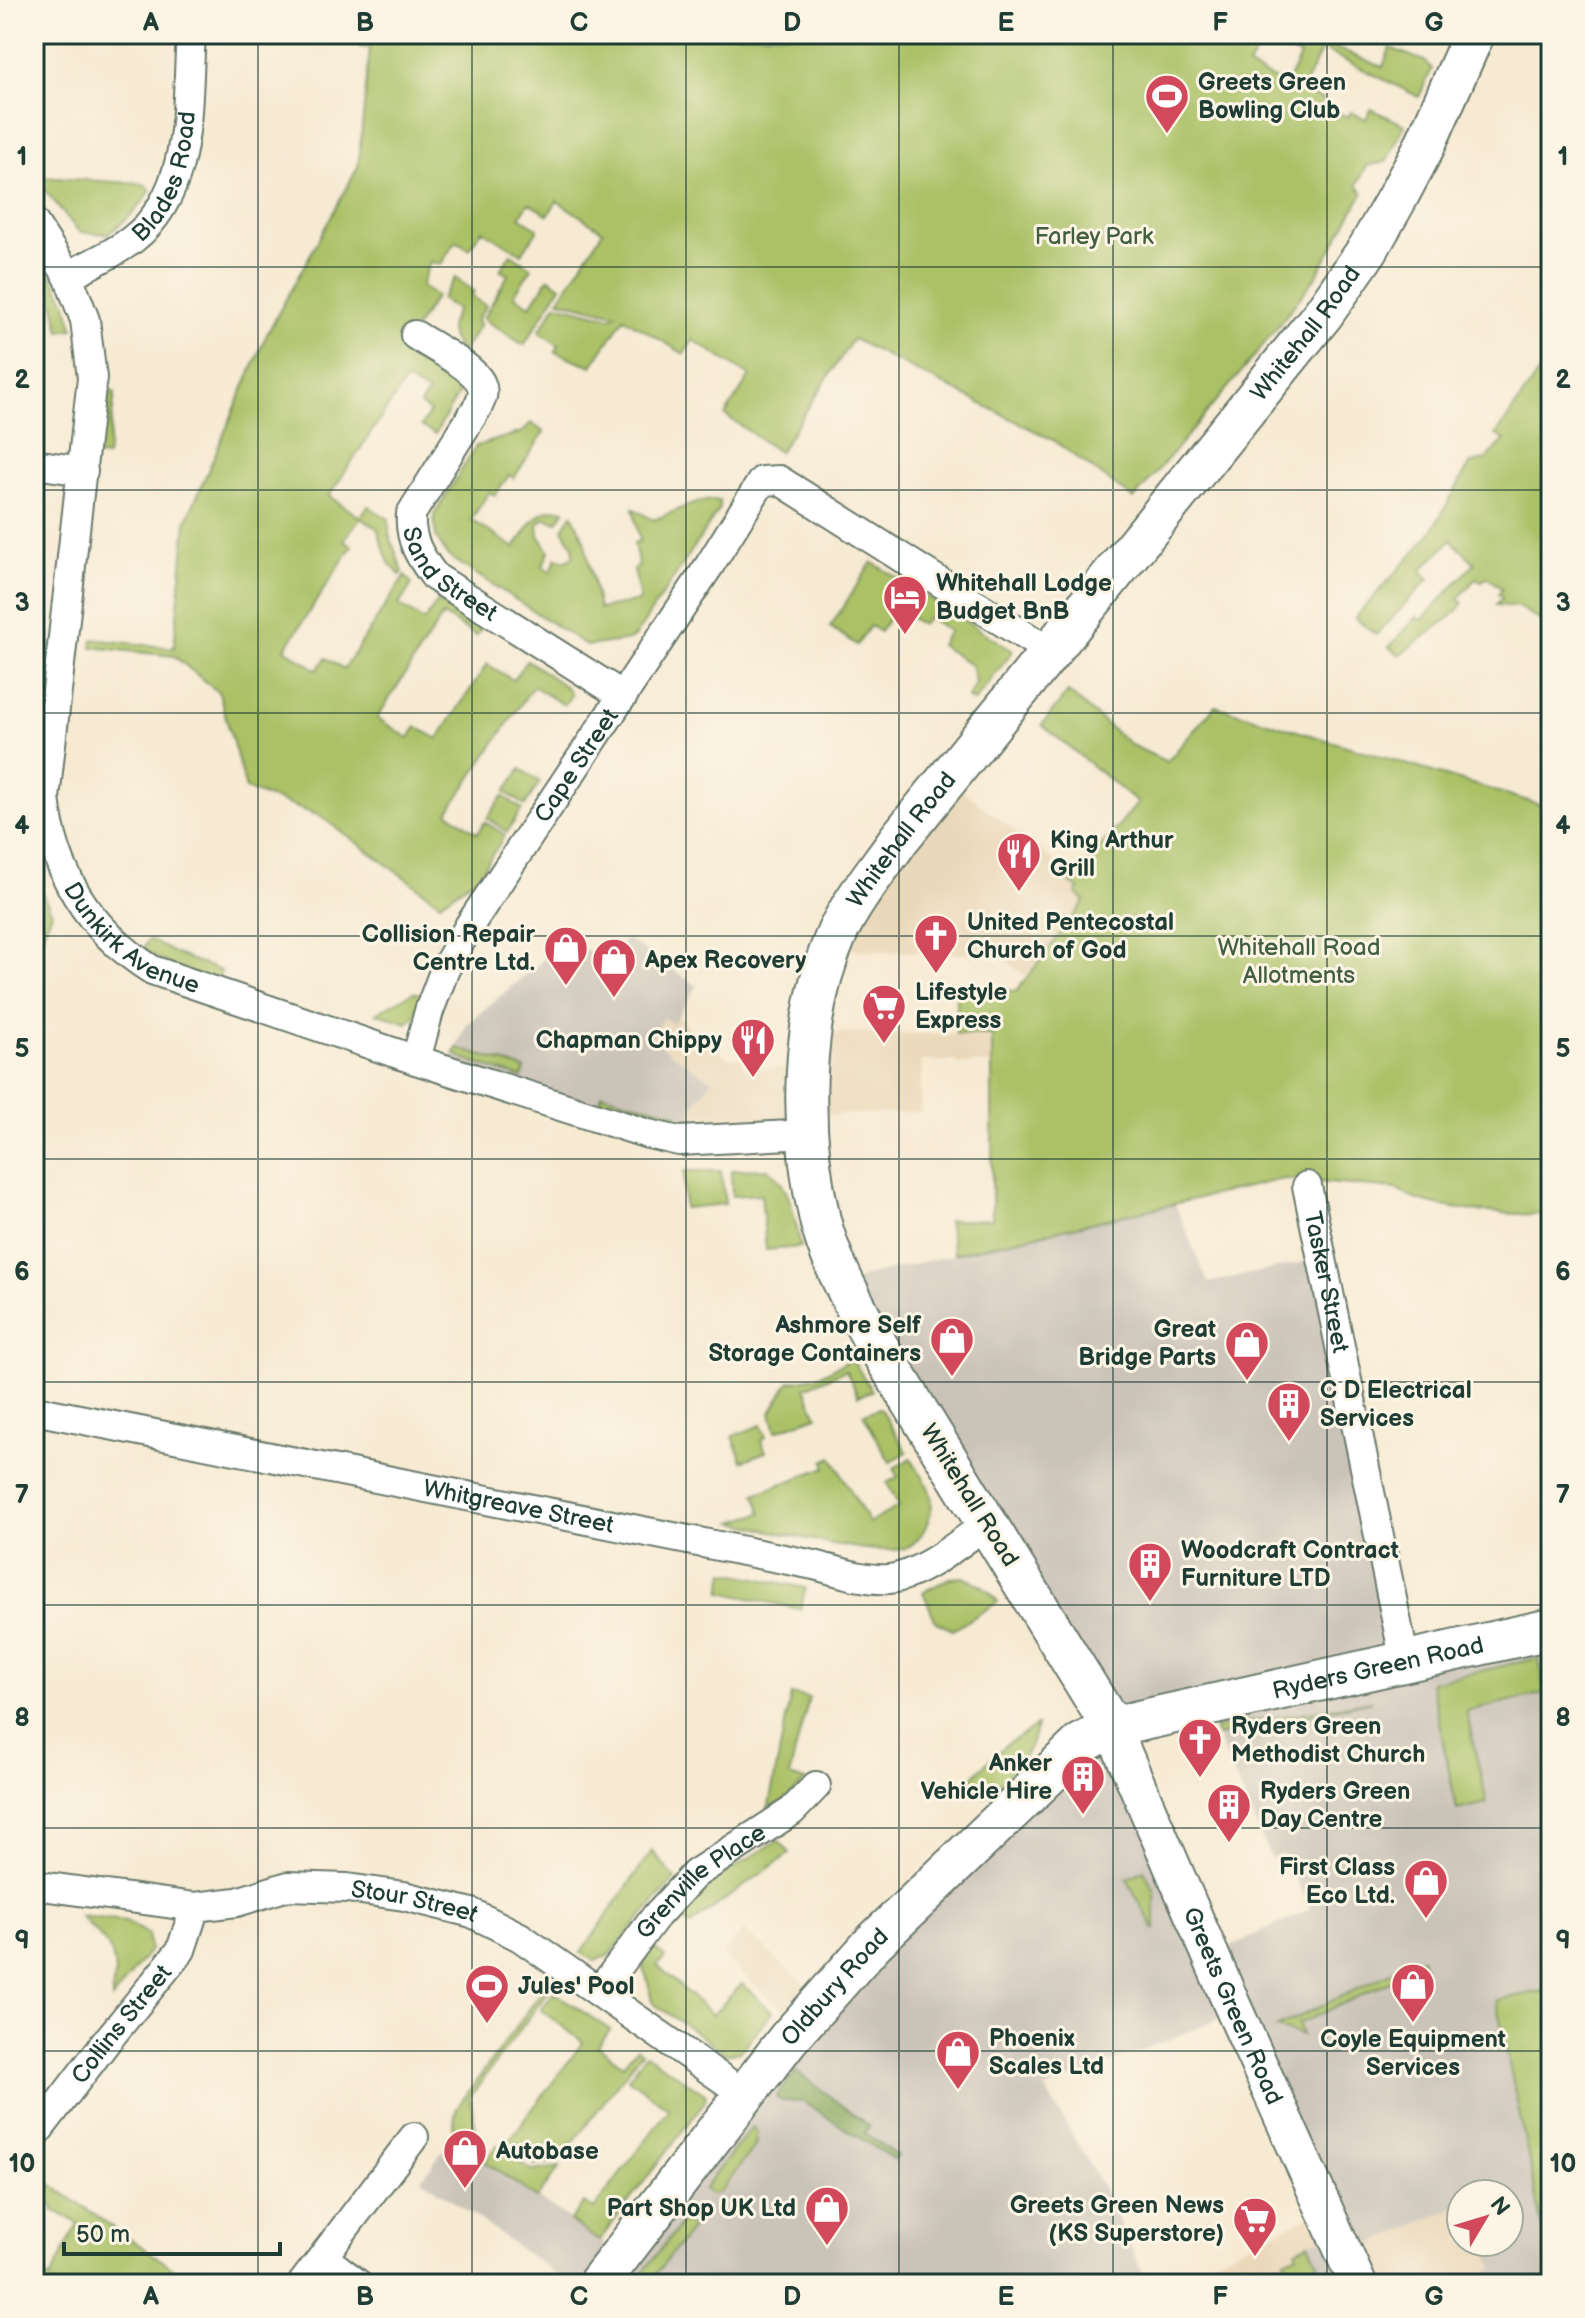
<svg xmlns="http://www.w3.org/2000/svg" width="1585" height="2318" font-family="'Balsamiq Sans',sans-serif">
<rect width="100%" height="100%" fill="#fcf5e5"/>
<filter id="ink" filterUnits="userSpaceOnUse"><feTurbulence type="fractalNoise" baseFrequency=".0125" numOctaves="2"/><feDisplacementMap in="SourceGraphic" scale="16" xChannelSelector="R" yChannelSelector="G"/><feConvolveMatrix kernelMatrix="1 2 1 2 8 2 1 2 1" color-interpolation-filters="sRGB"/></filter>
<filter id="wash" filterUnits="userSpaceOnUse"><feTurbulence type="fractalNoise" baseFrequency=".006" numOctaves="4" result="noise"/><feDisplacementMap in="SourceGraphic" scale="32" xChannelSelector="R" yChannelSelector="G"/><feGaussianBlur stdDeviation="1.8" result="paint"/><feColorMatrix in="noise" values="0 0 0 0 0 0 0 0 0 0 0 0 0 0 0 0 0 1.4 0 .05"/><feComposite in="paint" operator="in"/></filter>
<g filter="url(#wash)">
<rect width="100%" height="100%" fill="#f7ead3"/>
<path fill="#ead8ba" d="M947,779L1074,876L1070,882L1079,889L1076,894L1086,901L1027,977L999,955L852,950L839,930Z
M678,1016L703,1042L727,1057L743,1059V1068L809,1069L811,1033L992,1034V1064H956V1061H922L920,1112L808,1115V1134L691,1140L692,1108L712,1079L649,1039L663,1018L672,1023Z
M744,1930L822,2000L800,2025L722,1955Z
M1461,2204V2242H1482L1494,2267L1458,2284H1358L1346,2256Z
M1325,2209L1335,2232L1296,2250L1298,2254L1285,2260L1231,2284H1163Z"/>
<path fill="#cac3b8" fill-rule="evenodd" d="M626,938L697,986L673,1024L663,1018L650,1039L712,1080L692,1108L691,1140L446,1069L467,1024L565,941L568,943L571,940L608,964Z
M1174,1202L1208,1283L1322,1258L1405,1662L1551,1629V2284H1458L1494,2268L1482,2242H1509V2194H1461V2204L1346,2256L1358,2284H1231L1297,2254L1295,2249L1335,2232L1235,2013L1045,2089L1103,2187L1148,2284H570L422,2179L452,2138L620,2255L744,2094L1112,1727L845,1286L869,1275ZM1207,1705L1215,1732L1271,1858L1283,1854L1310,1909L1211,1956L1113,1727Z"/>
<path fill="#aac166" stroke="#647f4d" stroke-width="2" fill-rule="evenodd" d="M361,34H1256L1282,44L1306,36L1383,67L1390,48L1425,61L1432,69L1419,97L1322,49L1302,90L1323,100L1319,109L1337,118L1339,113L1348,117L1351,112L1366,119L1371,109L1405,125L1386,162L1367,166L1357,185L1363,193L1315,278L1257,353L1134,499L1053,440L853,339L779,452L725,415L750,376L693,340L684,354L624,318L592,366L555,352L559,345L539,332L556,304L610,317L616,314L559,300L603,231L557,201L548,215L529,203L520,217L538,229L522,254L482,230L469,249L456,241L441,264L430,262L421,286L436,296L407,341L456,375L459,393L435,434L421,426L430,412L420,405L428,393L406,380L329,496L360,517L368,506L389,519V535L403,572L400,575L389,563L377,528L360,518L344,540L352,546L285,649L317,670L326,658L344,669L405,576L412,584L399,605L424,621L438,601L481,629L476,636L443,615L377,718L409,738L417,727L438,739L487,664L513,680L527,660L567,688L571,695L564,705L533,686L448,812L477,833L485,822L505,835L479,875L440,903L320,816L246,789L219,693L174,656L92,647L93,639L174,648L186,522L267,334L358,167L370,48L360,47ZM1262,38L1300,56L1286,85L1248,67Z
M41,177L144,184L151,190C139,209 126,221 108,234L79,232L38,182Z
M511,254L532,268L514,295L530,306L549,278L561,286L524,345L483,319L508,275L500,270Z
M48,270L64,298L74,329L60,331L54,305L39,274Z
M455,278L474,291L471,296L486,306L476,321L480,324L463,352C447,338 447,327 457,310L441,299Z
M1551,354V627L1518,607L1496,605L1502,598L1498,594L1502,589L1487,577L1481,582L1476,578L1458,599L1463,603L1453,615L1400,655L1389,647L1417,617L1422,620L1475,563L1451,540L1421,571L1429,579L1376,635L1355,618L1430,534L1470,464L1486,459L1505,440L1496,435Z
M104,387L115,393L107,457L95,456Z
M531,423L544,432L514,478L509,475L495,495L489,492L471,520L515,548C528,529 537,504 565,510L557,522L545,518L538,524L539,535L549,551L543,566L551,572L556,558L566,561L573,557V546L563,529L572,514L584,539L599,609L640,601L634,569L639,567L634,543L640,541L633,508L653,520C671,514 701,496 719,501L720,508L635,636L629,640L587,646L447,555L436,537L434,515L476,446L522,432Z
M872,562L1013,651L974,702L968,698L975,683L971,665L940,645L949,631L928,617L922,625L895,608L880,632L870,626L857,645L830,627Z
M1068,692L1131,745L1167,762L1215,706L1551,808V1215C1512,1214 1426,1212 1396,1189L1283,1179L954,1254L948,1221L992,1219V1035L956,1034V989L1017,991L1085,901L1076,893L1079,889L1070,882L1138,803L1042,725Z
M521,769L540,782L525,805L505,792Z
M503,796L522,809L507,832L487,818Z
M34,876L52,913L34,953Z
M149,939L176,954L221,971L217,983L170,965L142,950Z
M413,992L423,995L415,1017L407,1023L376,1013Z
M457,1048L525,1069L522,1078L464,1059L455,1053Z
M602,1094L677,1114L675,1128L599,1107Z
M768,1169C792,1186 794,1220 801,1247L766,1250L761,1194L732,1196L731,1170Z
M684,1171H721L725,1204L684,1208Z
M852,1359L872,1391L858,1396L846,1370L805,1388L817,1416L776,1431L771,1413L789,1382L816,1377Z
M880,1408L907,1452L890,1462L863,1414Z
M761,1425L766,1437L761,1440L766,1452L742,1461L733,1436Z
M832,1457L869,1523L899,1506L887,1483L898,1477L894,1468L911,1458C926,1483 940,1496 926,1526C922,1535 914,1545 905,1548C874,1558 770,1530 733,1522L762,1513L755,1494L826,1467L824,1461Z
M725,1572L806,1588L800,1609L721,1592Z
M962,1577C978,1582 988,1588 998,1602L953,1630L936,1622L923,1592L950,1578Z
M1539,1658L1545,1693L1466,1711L1487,1803L1457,1810L1431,1682Z
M791,1694L809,1698L789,1776L806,1781L767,1815Z
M1372,1701L1217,1736L1214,1728Z
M1037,1726C1028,1761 1010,1773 985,1797L969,1780L1004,1746Z
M778,1840L790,1853L690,1925L677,1913L701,1889Z
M652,1851L675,1879L608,1956L595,1961L581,1953Z
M1144,1870L1155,1891V1930L1127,1879Z
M80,1916L126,1921L148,1934L150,1950L112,1999C111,1990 114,1982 115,1974C115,1944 97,1935 80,1916Z
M652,1946L665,1957L657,1965L712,2015L742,1984L773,2012L741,2051L727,2054L654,2004L643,1964Z
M1421,1958L1425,1966L1298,2024L1302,2035L1276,2028Z
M546,1986L550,1989L470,2097L476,2129L464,2146L452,2138L456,2109Z
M1549,1990L1551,2240L1546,2243L1496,2000Z
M554,1992L610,2030L598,2046L623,2065L637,2048L642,2052L558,2162L535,2165L507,2143L583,2042L541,2010Z
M646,2054L706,2095L705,2101L599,2241L570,2221L584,2203L594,2209L669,2109L628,2078Z
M752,2127L757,2132L755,2146L720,2192L711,2194L704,2189Z
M497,2145L532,2171L560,2167L537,2198L485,2162Z
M34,2173L173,2268L161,2284H34V2272L50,2279L78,2223L53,2210L54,2207L34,2193Z
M683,2221L692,2228L648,2284H634Z
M1309,2243L1327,2284H1296L1285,2260L1297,2254L1295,2249Z"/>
<path fill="#87a75b" stroke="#537248" stroke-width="2" d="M796,2071L869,2126L865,2133L898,2156L894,2160L804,2102L781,2101L776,2097Z"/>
</g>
<g filter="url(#ink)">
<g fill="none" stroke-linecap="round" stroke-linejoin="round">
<g stroke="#6b7a6c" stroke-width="32">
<g id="minor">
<path id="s1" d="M34,223L68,276L85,320L92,378L45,798C53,873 89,930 152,970L416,1060L648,1134L679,1141L808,1134"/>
<path id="s2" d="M68,276C89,264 114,254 133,239C194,191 186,104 191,34"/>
<path id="s3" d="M415,335C432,346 474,367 481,384C485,393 481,400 477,408L411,514C409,540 420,557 435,577L623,696"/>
<path d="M34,464L83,471"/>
<path id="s4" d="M416,1060L429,1011L445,969L469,926L709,566L762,481L779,480L1049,651"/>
<path id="s5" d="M1307,1186L1405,1662"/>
<path id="s6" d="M34,1410L814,1565C838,1571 864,1581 889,1579C921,1576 962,1541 988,1523"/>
<path id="s7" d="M34,1885L195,1907L237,1902L288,1886L347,1888L404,1896L472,1913L520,1937L744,2094"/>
<path id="s8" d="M599,1992L656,1916L695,1874L792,1811L816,1786"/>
<path id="s9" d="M34,2136L106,2042L181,1950L195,1907"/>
<path d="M323,2257L358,2284"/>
<path d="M302,2284L414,2137"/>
</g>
</g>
<g stroke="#6b7a6c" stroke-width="40">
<g id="tertiary">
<path id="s10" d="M1112,1727L1232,2005L1358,2284"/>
</g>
</g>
<g stroke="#6b7a6c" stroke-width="44">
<g id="secondary">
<path id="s11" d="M1112,1727L869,1332C850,1296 830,1260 820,1220C799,1130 800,1015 838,931C853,899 879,868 899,839L1323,314L1368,249L1397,198L1424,147L1474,34"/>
<path id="s12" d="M598,2284L788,2039L874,1942L1081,1744L1112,1727L1551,1629"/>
</g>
</g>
<use href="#minor" stroke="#fff" stroke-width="28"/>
<use href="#tertiary" stroke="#fff" stroke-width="36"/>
<use href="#secondary" stroke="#fff" stroke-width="40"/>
</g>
</g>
<path fill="none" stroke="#1f3d34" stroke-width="2" stroke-opacity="0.55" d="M258,34V2284M472,34V2284M686,34V2284M899,34V2284M1113,34V2284M1327,34V2284M34,267H1551M34,490H1551M34,713H1551M34,936H1551M34,1159H1551M34,1382H1551M34,1605H1551M34,1828H1551M34,2051H1551"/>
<defs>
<g id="stadium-pin" transform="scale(2.3)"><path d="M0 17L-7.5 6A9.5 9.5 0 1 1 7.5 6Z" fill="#d1495b" stroke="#fcf5e5"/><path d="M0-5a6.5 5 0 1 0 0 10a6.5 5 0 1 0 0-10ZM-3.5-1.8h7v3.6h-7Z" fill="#fff"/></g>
<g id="hotel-pin" transform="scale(2.3)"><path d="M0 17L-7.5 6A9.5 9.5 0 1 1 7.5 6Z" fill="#d1495b" stroke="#fcf5e5"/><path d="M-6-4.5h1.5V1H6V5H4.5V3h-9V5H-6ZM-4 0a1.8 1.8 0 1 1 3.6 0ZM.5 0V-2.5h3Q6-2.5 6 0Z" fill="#fff"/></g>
<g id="restaurant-pin" transform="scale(2.3)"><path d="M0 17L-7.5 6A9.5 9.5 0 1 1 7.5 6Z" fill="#d1495b" stroke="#fcf5e5"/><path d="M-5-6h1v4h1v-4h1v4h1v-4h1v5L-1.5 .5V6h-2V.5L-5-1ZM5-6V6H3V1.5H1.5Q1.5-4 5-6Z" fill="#fff"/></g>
<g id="church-pin" transform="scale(2.3)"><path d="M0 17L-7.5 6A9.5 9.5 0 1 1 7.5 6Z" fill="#d1495b" stroke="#fcf5e5"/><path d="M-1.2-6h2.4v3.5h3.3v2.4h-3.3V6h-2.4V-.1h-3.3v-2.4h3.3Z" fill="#fff"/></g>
<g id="shop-pin" transform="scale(2.3)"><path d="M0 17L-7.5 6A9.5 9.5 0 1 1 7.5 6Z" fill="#d1495b" stroke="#fcf5e5"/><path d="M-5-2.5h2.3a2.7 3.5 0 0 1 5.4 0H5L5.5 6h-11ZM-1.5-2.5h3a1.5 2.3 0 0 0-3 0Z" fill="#fff"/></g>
<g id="supermarket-pin" transform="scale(2.3)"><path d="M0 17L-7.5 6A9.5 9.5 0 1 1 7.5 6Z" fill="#d1495b" stroke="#fcf5e5"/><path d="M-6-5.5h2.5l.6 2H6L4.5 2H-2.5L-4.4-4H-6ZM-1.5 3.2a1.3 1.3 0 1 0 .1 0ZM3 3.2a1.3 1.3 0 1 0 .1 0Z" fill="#fff"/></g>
<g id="building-pin" transform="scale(2.3)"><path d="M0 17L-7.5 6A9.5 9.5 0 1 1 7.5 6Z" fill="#d1495b" stroke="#fcf5e5"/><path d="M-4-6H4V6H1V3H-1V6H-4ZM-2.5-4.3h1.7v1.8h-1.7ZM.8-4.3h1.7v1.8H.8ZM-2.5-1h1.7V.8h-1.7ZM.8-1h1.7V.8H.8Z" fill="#fff"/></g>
</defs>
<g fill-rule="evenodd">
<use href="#stadium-pin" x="1167" y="96"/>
<use href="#hotel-pin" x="905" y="597"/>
<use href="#restaurant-pin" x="1019" y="854"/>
<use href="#church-pin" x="936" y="936"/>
<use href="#shop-pin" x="566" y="948"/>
<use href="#shop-pin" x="614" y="960"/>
<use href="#supermarket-pin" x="884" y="1006"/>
<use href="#restaurant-pin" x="753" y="1040"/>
<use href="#shop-pin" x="952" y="1339"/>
<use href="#shop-pin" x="1247" y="1343"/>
<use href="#building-pin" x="1289" y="1404"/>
<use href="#building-pin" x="1150" y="1564"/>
<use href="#church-pin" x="1200" y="1740"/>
<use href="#building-pin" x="1083" y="1777"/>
<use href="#building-pin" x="1229" y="1805"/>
<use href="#shop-pin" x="1426" y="1881"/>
<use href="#shop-pin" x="1413" y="1985"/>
<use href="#stadium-pin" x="487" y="1986"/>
<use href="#shop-pin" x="958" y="2052"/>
<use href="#shop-pin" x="465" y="2151"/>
<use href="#shop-pin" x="827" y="2208"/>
<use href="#supermarket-pin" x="1255" y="2219"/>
</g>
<g text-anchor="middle" stroke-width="6" stroke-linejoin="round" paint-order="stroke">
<g font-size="24" font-weight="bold" fill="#1f3d34" stroke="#fcf5e5" text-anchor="start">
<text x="1198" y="90">Greets Green<tspan x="1198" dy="28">Bowling Club</tspan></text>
<text x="936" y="591">Whitehall Lodge<tspan x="936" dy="28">Budget BnB</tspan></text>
<text x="1050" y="848">King Arthur<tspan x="1050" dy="28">Grill</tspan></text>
<text x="967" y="930">United Pentecostal<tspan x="967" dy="28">Church of God</tspan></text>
<text x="535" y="942" text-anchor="end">Collision Repair<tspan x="535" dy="28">Centre Ltd.</tspan></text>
<text x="645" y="968">Apex Recovery</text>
<text x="915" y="1000">Lifestyle<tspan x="915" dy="28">Express</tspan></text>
<text x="722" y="1048" text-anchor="end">Chapman Chippy</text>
<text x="921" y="1333" text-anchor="end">Ashmore Self<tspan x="921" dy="28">Storage Containers</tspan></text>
<text x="1216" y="1337" text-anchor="end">Great<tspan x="1216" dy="28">Bridge Parts</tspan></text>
<text x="1320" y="1398">C D Electrical<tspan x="1320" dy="28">Services</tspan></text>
<text x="1181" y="1558">Woodcraft Contract<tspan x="1181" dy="28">Furniture LTD</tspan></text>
<text x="1231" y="1734">Ryders Green<tspan x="1231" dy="28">Methodist Church</tspan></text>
<text x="1052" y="1771" text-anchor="end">Anker<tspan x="1052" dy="28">Vehicle Hire</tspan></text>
<text x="1260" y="1799">Ryders Green<tspan x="1260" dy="28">Day Centre</tspan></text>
<text x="1395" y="1875" text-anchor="end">First Class<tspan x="1395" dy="28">Eco Ltd.</tspan></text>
<text x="518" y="1994">Jules' Pool</text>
<text x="989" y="2046">Phoenix<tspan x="989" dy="28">Scales Ltd</tspan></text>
<text x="1413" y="2047" text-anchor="middle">Coyle Equipment<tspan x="1413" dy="28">Services</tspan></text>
<text x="496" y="2159">Autobase</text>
<text x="1224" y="2213" text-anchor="end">Greets Green News<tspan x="1224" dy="28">(KS Superstore)</tspan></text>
<text x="796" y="2216" text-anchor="end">Part Shop UK Ltd</text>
</g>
<g font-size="24" fill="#1f3d34" stroke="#fcf5e5">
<text dy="8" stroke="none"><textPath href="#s2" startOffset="148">Blades Road</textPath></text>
<text dy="8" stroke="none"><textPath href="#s11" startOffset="1640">Whitehall Road</textPath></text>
<text dy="8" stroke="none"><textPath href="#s3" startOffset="310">Sand Street</textPath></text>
<text dy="8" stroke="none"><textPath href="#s4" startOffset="338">Cape Street</textPath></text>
<text dy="8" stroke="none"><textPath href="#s11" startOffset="992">Whitehall Road</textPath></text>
<text dy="8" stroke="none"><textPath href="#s1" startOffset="766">Dunkirk Avenue</textPath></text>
<text dy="8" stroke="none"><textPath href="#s5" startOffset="98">Tasker Street</textPath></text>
<text transform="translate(970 1495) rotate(58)" y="8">Whitehall Road</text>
<text dy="8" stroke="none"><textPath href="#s6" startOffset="494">Whitgreave Street</textPath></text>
<text dy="8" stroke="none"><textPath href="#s12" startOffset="1034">Ryders Green Road</textPath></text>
<text dy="8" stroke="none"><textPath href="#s8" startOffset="152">Grenville Place</textPath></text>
<text dy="8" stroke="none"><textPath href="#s7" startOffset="386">Stour Street</textPath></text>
<text dy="8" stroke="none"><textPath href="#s12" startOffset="380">Oldbury Road</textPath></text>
<text dy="8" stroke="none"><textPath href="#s10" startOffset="304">Greets Green Road</textPath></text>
<text dy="8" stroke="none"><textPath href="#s9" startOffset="142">Collins Street</textPath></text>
</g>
<g font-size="24" fill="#425e40" stroke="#fcf5e5">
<text x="1094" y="244">Farley Park</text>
<text x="1299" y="955">Whitehall Road<tspan x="1299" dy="28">Allotments</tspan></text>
</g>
</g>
<rect width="1585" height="2318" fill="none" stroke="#fcf5e5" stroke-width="88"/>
<g transform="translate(1485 2218) rotate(52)"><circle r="38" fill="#fcf5e5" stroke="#a4ab9e" stroke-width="2"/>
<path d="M0-6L14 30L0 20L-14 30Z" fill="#d1495b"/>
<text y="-12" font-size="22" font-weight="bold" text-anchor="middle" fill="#1f3d34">N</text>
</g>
<path d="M64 2242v12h216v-12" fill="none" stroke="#1f3d34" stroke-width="4"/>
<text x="76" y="2242" font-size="24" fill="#1f3d34" stroke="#fcf5e5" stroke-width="6" paint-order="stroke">50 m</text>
<rect x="44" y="44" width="1497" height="2230" fill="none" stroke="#1f3d34" stroke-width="3"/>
<g font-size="26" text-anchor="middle" font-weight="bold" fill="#1f3d34">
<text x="151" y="31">A</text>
<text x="365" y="31">B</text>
<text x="579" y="31">C</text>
<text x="792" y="31">D</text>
<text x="1006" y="31">E</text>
<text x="1220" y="31">F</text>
<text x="1434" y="31">G</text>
<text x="22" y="165">1</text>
<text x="1563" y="165">1</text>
<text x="22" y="388">2</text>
<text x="1563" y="388">2</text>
<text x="22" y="611">3</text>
<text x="1563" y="611">3</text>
<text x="22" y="834">4</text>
<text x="1563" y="834">4</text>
<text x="22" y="1057">5</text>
<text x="1563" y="1057">5</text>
<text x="22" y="1280">6</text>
<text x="1563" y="1280">6</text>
<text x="22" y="1503">7</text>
<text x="1563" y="1503">7</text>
<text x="22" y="1726">8</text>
<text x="1563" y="1726">8</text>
<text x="22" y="1949">9</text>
<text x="1563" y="1949">9</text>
<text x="22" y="2172">10</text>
<text x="1563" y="2172">10</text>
<text x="151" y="2305">A</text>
<text x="365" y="2305">B</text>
<text x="579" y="2305">C</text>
<text x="792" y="2305">D</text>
<text x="1006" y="2305">E</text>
<text x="1220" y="2305">F</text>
<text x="1434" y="2305">G</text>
</g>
</svg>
